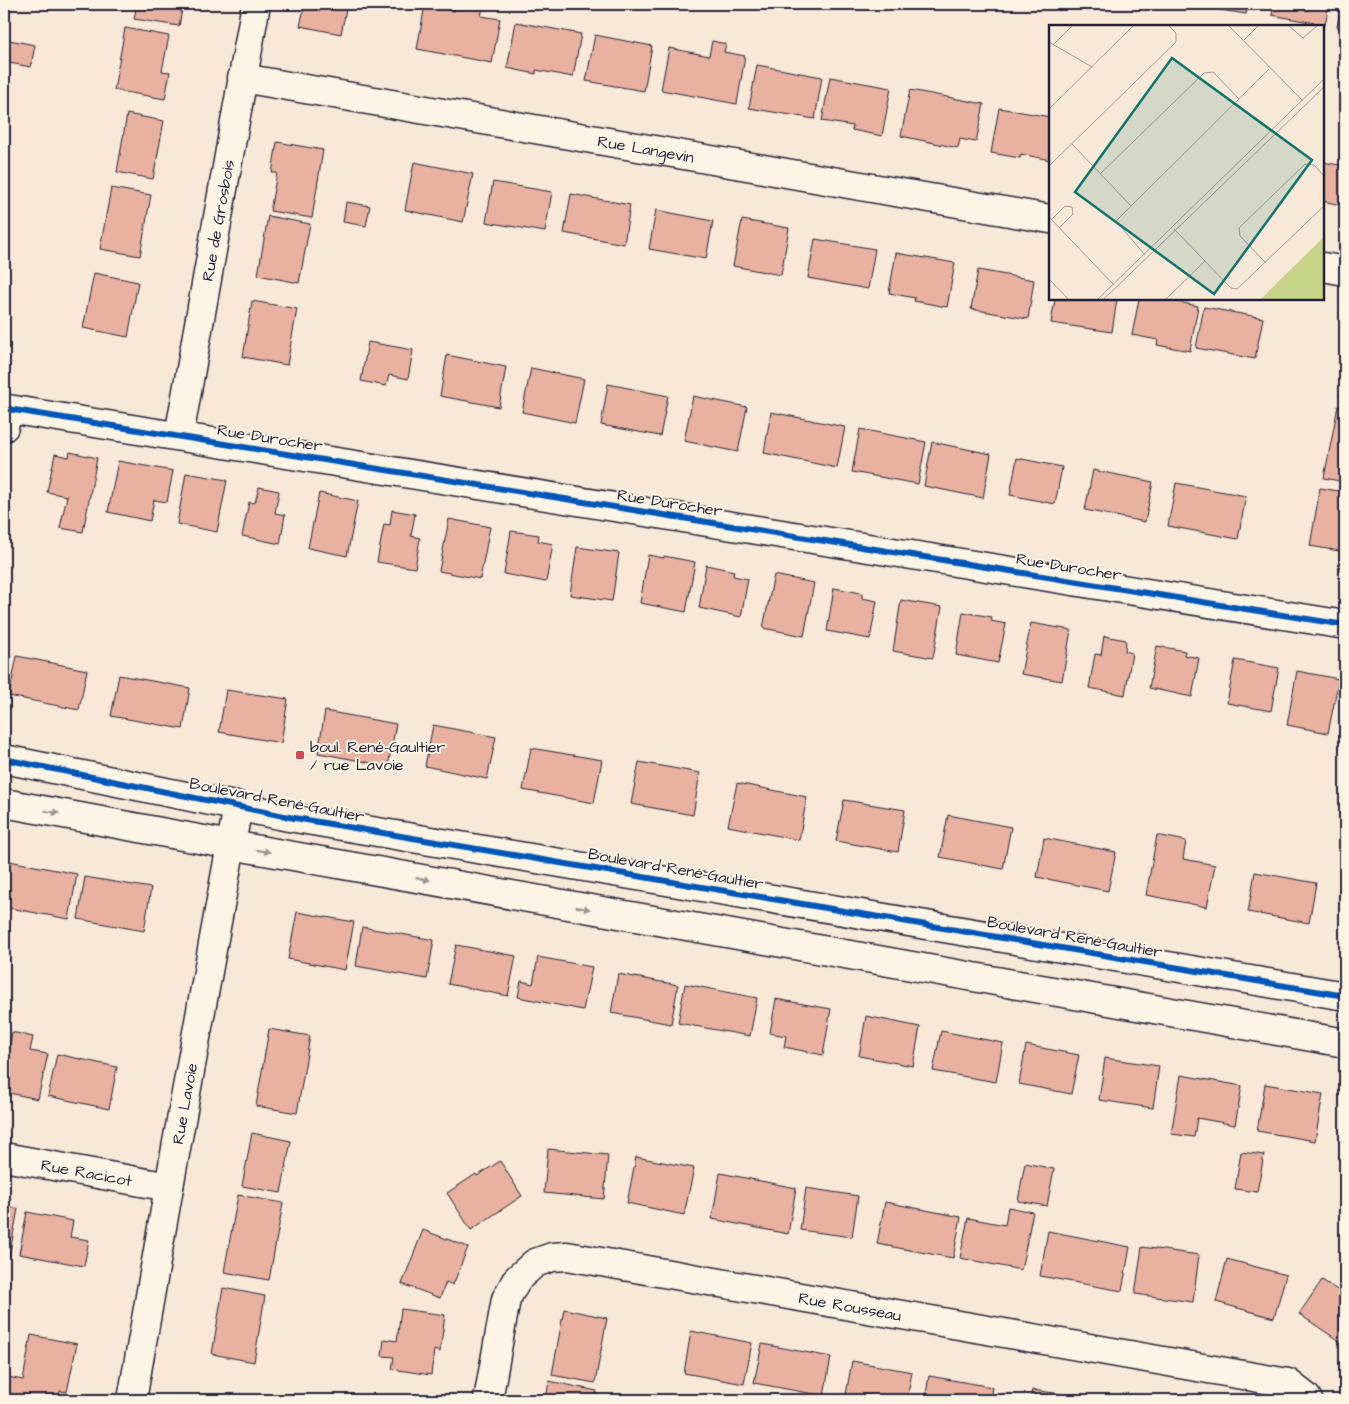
<svg xmlns="http://www.w3.org/2000/svg" width="1349" height="1404" font-family="'Architects Daughter',sans-serif">
<rect width="100%" height="100%" fill="#f8e8d7"/>
<filter id="ink" filterUnits="userSpaceOnUse"><feTurbulence type="fractalNoise" baseFrequency=".02" numOctaves="2"/><feDisplacementMap in="SourceGraphic" scale="10" xChannelSelector="R" yChannelSelector="G"/><feConvolveMatrix kernelMatrix="1 2 1 2 8 2 1 2 1" color-interpolation-filters="sRGB"/></filter>
<g filter="url(#ink)">
<path fill="#e9b2a0" stroke="#22223b" d="M4,4H10L4,36Z
M137,4H183L179,26L134,19Z
M305,4H347L341,34L300,26Z
M455,4H484L481,16L500,19L492,63L417,49L425,5L454,11Z
M1194,4H1248L1246,14L1194,6Z
M1274,4H1329L1325,25L1272,15Z
M1341,4H1345V29L1337,27Z
M516,22L581,34L573,77L536,70V74L507,68Z
M125,28L169,36L162,71L170,72L165,99L114,90Z
M595,35L652,46L644,91L586,81Z
M4,39L35,45L31,67L4,62Z
M712,41L726,44L724,52L745,56L737,104L661,90L669,48L709,56Z
M757,65L822,77L815,119L749,108Z
M830,77L891,88L882,136L852,130L853,126L822,121Z
M910,90L984,104L976,142L960,139L958,148L901,136Z
M999,108L1050,117V160L1021,154L1020,158L991,153Z
M127,114L164,121L153,179L117,172Z
M277,142L323,150L312,218L270,211L277,173H272Z
M414,162L473,174L463,222L405,210Z
M1323,162L1345,166V206L1323,201Z
M493,182L552,192L545,232L486,222Z
M111,188L151,195L140,256L100,249Z
M571,194L630,205L624,244L564,233Z
M346,202L370,206L366,226L343,222Z
M656,210L713,221L706,259L649,249Z
M268,216L310,224L299,283L258,275Z
M742,220L789,228L781,275L733,266Z
M815,239L875,249L868,289L808,278Z
M896,253L955,263L947,307L914,301L915,298L889,293Z
M978,270L1034,280L1028,319L971,309Z
M94,273L138,282L128,337L83,328Z
M1055,299H1117L1112,332L1051,323Z
M1139,299H1163L1198,306L1190,351L1157,345L1158,340L1132,335Z
M252,301L297,309L287,365L243,357Z
M1204,307L1263,318L1255,359L1196,348Z
M368,342L413,350L408,379L389,375L386,386L361,381Z
M447,355L506,367L499,407L440,396Z
M531,368L584,379L575,423L522,412Z
M1345,374V397L1340,396Z
M608,384L668,396L660,436L601,425Z
M693,396L747,407L738,452L684,441Z
M1338,406L1345,408V482L1324,478Z
M771,412L845,427L837,468L764,453Z
M860,429L926,442L918,484L852,472Z
M932,442L991,454L983,498L924,486Z
M70,452L97,458L83,532L60,528L67,496L47,492L55,454L69,457Z
M1017,458L1062,467L1055,504L1010,495Z
M118,461L173,471L167,502L154,500L150,521L108,512Z
M1093,470L1153,482L1145,522L1085,510Z
M186,473L227,480L217,532L177,524Z
M1176,483L1246,496L1238,539L1168,526Z
M259,487L279,491L275,513L285,515L280,544L242,536L249,502L255,503Z
M1320,488L1345,492V552L1310,546Z
M319,493L358,501L347,556L308,548Z
M392,510L415,514L411,536L420,538L415,568L377,562L384,524L390,525Z
M449,519L490,527L480,579L439,571Z
M511,531L539,535L538,541L553,544L546,582L504,574Z
M577,547L619,553L612,601L570,595Z
M648,555L664,558V556L695,562L686,612L640,603Z
M706,565L734,571L733,576L748,579L741,617L699,608Z
M774,575L814,583L804,636L763,628Z
M834,588L862,593V598L877,601L870,639L827,631Z
M901,600L942,607L933,658L893,651Z
M963,612L992,617L991,621L1006,624L998,663L956,655Z
M1031,623L1071,630L1062,681L1021,674Z
M1104,636L1126,640L1125,651L1132,653L1125,695L1089,688L1095,654L1101,655Z
M1157,646L1185,651L1184,655L1199,658L1192,697L1149,688Z
M17,656L87,670L79,710L9,696Z
M1235,660L1279,668L1271,711L1227,703Z
M1297,671L1339,679L1328,733L1287,725Z
M119,675L190,688L183,729L111,716Z
M226,690L288,699L281,743L219,732Z
M1345,705V736L1340,735Z
M325,711L396,724L388,766L318,753Z
M433,725L496,737L487,779L425,766Z
M531,748L602,760L594,803L523,790Z
M639,762L700,773L693,815L631,804Z
M737,783L807,797L799,840L728,826Z
M844,800L905,810L898,852L836,841Z
M948,815L1011,827L1003,869L940,857Z
M1157,835L1186,841L1183,859L1215,865L1207,907L1146,895Z
M1044,838L1116,852L1108,891L1037,877Z
M4,860L77,874L69,919L4,907Z
M1255,872L1316,883L1309,923L1248,912Z
M85,877L151,888L144,931L78,919Z
M297,912L354,922L345,970L288,959Z
M362,927L434,940L427,979L356,966Z
M456,945L516,956L508,996L448,984Z
M538,957L592,967L583,1010L518,997L521,981L533,984Z
M618,974L678,985L671,1024L611,1013Z
M685,984L757,998L750,1036L678,1023Z
M776,999L831,1009L823,1055L784,1047L786,1036L770,1033Z
M866,1016L920,1027L913,1066L859,1056Z
M269,1029L310,1036L297,1113L256,1106Z
M941,1031L1003,1043L996,1082L933,1071Z
M12,1032L33,1037L30,1051L48,1054L38,1099L4,1092V1047L9,1048Z
M1026,1045L1079,1055L1071,1094L1019,1084Z
M57,1054L117,1067L109,1109L48,1096Z
M1105,1058L1159,1066L1153,1108L1099,1100Z
M1181,1075L1242,1086L1235,1125L1197,1118L1194,1137L1171,1134Z
M1265,1084L1323,1094L1315,1141L1257,1131Z
M1345,1123V1159L1339,1158Z
M252,1133L291,1141L281,1193L242,1186Z
M548,1149L608,1155L604,1199L544,1193Z
M1241,1152L1264,1155L1257,1192L1235,1189Z
M636,1157L694,1168L684,1215L627,1203Z
M500,1161L522,1196L471,1230L447,1193L476,1174L477,1176Z
M1025,1163L1054,1169L1047,1206L1018,1201Z
M720,1173L796,1188L788,1234L712,1219Z
M806,1188L858,1196L852,1237L800,1230Z
M238,1195L283,1203L269,1280L224,1272Z
M885,1202L961,1217L953,1258L877,1244Z
M4,1206L18,1209L9,1257L4,1255Z
M1008,1207L1033,1212L1021,1270L960,1258L968,1218L1005,1225Z
M27,1212L73,1221L70,1237L89,1240L84,1266L19,1254Z
M423,1230L468,1247L453,1285L446,1282L440,1298L402,1284Z
M1048,1231L1130,1247L1122,1291L1040,1276Z
M1142,1247L1199,1255L1193,1302L1135,1294Z
M1227,1259L1286,1275L1274,1318L1216,1302Z
M1322,1280L1345,1295V1345L1299,1314Z
M223,1288L265,1296L254,1362L212,1354Z
M401,1309L445,1315L440,1352L434,1350L431,1375L392,1369L394,1357L382,1356L384,1339L397,1341Z
M564,1309L607,1318L595,1383L552,1375Z
M691,1331L752,1343L744,1384L684,1373Z
M31,1335L77,1344L67,1392L60,1391L58,1400H11L4,1399L8,1377L23,1380Z
M762,1344L831,1357L824,1396L754,1383Z
M852,1361L912,1372L907,1400H845Z
M929,1376L992,1387L990,1400H925Z
M549,1381L597,1391L595,1400H546Z
M1032,1390L1069,1395L1068,1400H1030Z"/>
<g fill="none" stroke-linecap="round" stroke-linejoin="round">
<g stroke="#22223b" stroke-width="31">
<g id="minor">
<path id="s1" d="M242,78L1050,219"/>
<path d="M1323,267L1345,271"/>
<path d="M4,427L8,409L1345,625"/>
<path id="s2" d="M179,436L256,4"/>
<path id="s3" d="M4,1157L169,1187"/>
<path id="s4" d="M132,1400L169,1187L238,806"/>
<path id="s5" d="M488,1400L506,1299L517,1279L535,1263L552,1257L567,1256L1288,1383L1306,1397L1308,1400"/>
</g>
</g>
<g stroke="#22223b" stroke-width="31">
<path id="tertiary" d="M4,759L289,817L1345,996
M4,803L231,845L1345,1043"/>
</g>
<use href="#minor" stroke="#fcf5e5" stroke-width="28"/>
<use href="#tertiary" stroke="#fcf5e5" stroke-width="28"/>
<g stroke="#fcf5e5" stroke-width="9">
<path id="cycleway" d="M4,427L8,409L1345,625
M4,759L289,817L1345,996"/>
</g>
<use href="#cycleway" stroke="#0057b8" stroke-width="6"/>
</g>
<defs><path id="oneway-solid" d="M-6-.8H1V-3.2L6.5 0L1 3.2V.8H-6Z" transform="scale(1.25)"/></defs>
<g fill="#9a9698">
<use href="#oneway-solid" transform="translate(52 812) rotate(10)"/>
<use href="#oneway-solid" transform="translate(263 851) rotate(10)"/>
<use href="#oneway-solid" transform="translate(423 879) rotate(10)"/>
<use href="#oneway-solid" transform="translate(583 908) rotate(10)"/>
</g>
</g>
<rect fill="#d1495b" stroke="#fcf5e5" stroke-width="2" x="295" y="750" width="10" height="10" rx="2.5"/>
<g text-anchor="middle" stroke-width="4" stroke-linejoin="round" paint-order="stroke">
<g font-size="16" fill="#22223b" stroke="#fcf5e5">
<text dy="6" stroke="none"><textPath href="#s1" startOffset="410">Rue Langevin</textPath></text>
<text dy="6" stroke="none"><textPath href="#s2" startOffset="219">Rue de Grosbois</textPath></text>
<text transform="translate(270 437) rotate(9)" y="6">Rue Durocher</text>
<text transform="translate(670 502) rotate(9)" y="6">Rue Durocher</text>
<text transform="translate(1069 566) rotate(9)" y="6">Rue Durocher</text>
<text transform="translate(277 799) rotate(11)" y="6">Boulevard René-Gaultier</text>
<text transform="translate(676 868) rotate(10)" y="6">Boulevard René-Gaultier</text>
<text transform="translate(1075 936) rotate(10)" y="6">Boulevard René-Gaultier</text>
<text dy="6" stroke="none"><textPath href="#s4" startOffset="301">Rue Lavoie</textPath></text>
<text dy="6" stroke="none"><textPath href="#s3" startOffset="84">Rue Racicot</textPath></text>
<text dy="6" stroke="none"><textPath href="#s5" startOffset="470">Rue Rousseau</textPath></text>
</g>
<g font-size="16" fill="#22223b" stroke="#fcf5e5" text-anchor="start">
<text x="310" y="752">boul. René-Gaultier<tspan x="310" dy="18">/ rue Lavoie</tspan></text>
</g>
</g>
<g transform="translate(1049 25)">
<rect width="275" height="275" fill="#f8e8d7"/>
<path d="M275,212V275H211L233,253Z" fill="#c5d488"/>
<path fill="none" stroke="#a29999" stroke-width="1" d="M179,0L254,76M239,0L254,13L269,0M194,16L210,0M0,17L43,42M4,20L24,0M0,84L85,0M23,119L82,181M0,141L127,17V8L119,0M51,149L155,48L164,47L190,74M0,192L65,260M2,195L16,181L23,182L24,189L10,203M125,204L182,263L188,264L275,181M96,230L67,196L220,44M217,238L191,211L190,203L256,139L265,140L275,151M0,254L20,275M48,275L275,54M54,275L275,62M116,275L156,236"/>
<path fill="#0f766e" fill-opacity="0.15" stroke="#0f766e" stroke-width="2.5" d="M123,33L263,135L165,269L26,167Z"/>
<rect width="275" height="275" fill="none" stroke="#22223b" stroke-width="2.5"/>
</g>
<rect width="1349" height="1404" fill="none" stroke="#fcf5e5" stroke-width="20"/>
<rect x="10" y="10" width="1329" height="1384" fill="none" stroke="#22223b" stroke-width="2" filter="url(#ink)"/>
</svg>
